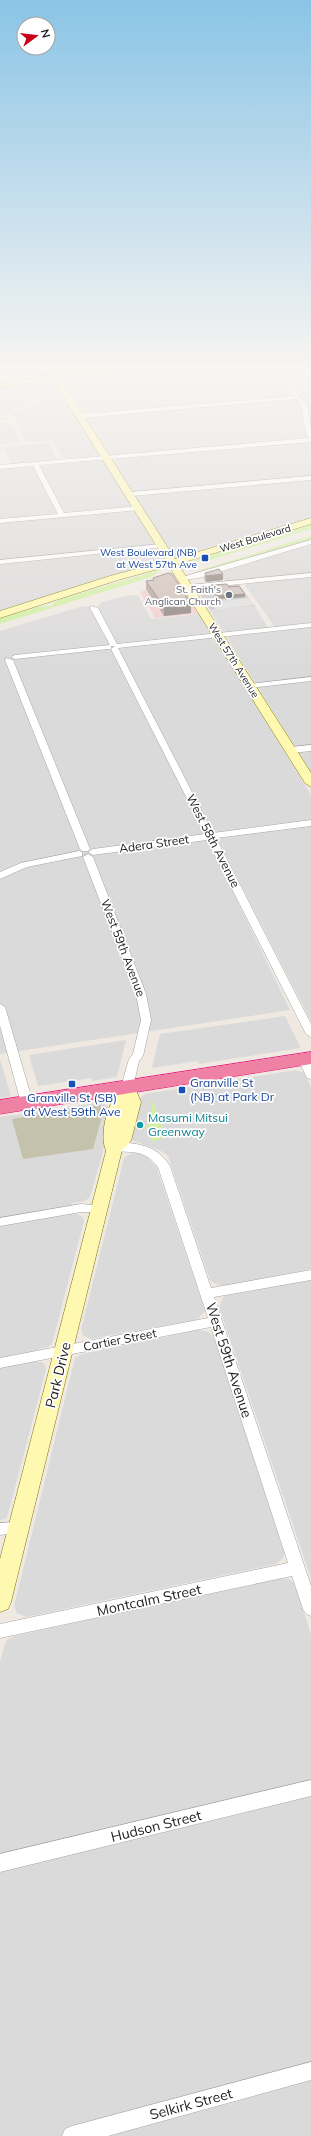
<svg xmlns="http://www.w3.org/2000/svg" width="311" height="2136" font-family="Mulish,sans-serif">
<rect width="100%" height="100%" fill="#efe9e2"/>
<path fill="#dbdada" d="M0,370H87L41,374L0,384Z
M128,370H311V519L0,611V468L33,467L100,460L114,461L116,458L110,455L88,418V414L85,413L62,377Z
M49,379L54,381L64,396L44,398L5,413L9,419L0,421V388Z
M65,398L102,456L64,460L52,441L26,442L12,413L48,399Z
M0,423H11L21,442L0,444Z
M45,443H49L58,461L12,464L3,447Z
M311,545V772L227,638L231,636L278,631L242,581L226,582L219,572Z
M130,595H138L151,619L199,614L209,628L311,795V820L205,834L290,1010L0,1054V631L80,607L89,606L91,610L99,609L98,606L102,602Z
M255,606L268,628L223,632L210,610Z
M311,825V1021L218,840L224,837Z
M285,1016L301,1048L199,1064L197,1061L152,1068L160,1034Z
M126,1040L117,1077L92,1081L91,1078L38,1086L29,1055Z
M0,1059L11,1096L0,1098Z
M296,1070L304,1073L311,1087V1269L225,1286L218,1285L210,1280L168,1156L161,1151L134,1141L130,1137L138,1100L145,1094Z
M102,1102L110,1108L111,1116L101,1159L90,1197L85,1201L72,1203L75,1213L82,1216L84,1221L52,1344L48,1347L32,1351L35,1361L44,1363L46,1370L8,1514L6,1519L0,1520V1117Z
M133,1153L145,1155L156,1166L205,1311L199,1318L195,1320L90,1339L83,1335L81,1330L124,1158Z
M311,1279V1578L219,1307L223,1297L227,1295Z
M199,1330L209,1332L214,1337L284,1553L283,1558L276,1564L26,1617L17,1613L14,1606L75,1358L82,1354Z
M278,1578L289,1579L294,1583L311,1634V2136H0V1662L4,1647L7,1640L15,1636Z"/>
<path fill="#f2cfd2" d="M171,580H178L184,586L183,588L198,614L155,618L140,592Z"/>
<path fill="#cbcbcb" d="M238,584L255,606L210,610L197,590L200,588Z"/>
<path fill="#c5c2ac" d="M100,1105L103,1112L93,1149L23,1159L12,1119Z"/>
<path fill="#d2efa2" d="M311,524V529L207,561L188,562Z
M311,536V539L197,573L194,572Z
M163,569L151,577L0,624V618L37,607L51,606L58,600Z
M152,1099L166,1137L152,1142L146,1128L152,1107L151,1100Z"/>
<path fill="#e1e1e1" d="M250,598L254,605L216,610L211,602Z"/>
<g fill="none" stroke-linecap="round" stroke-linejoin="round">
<g stroke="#a4a4a4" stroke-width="1">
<path id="street" d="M41,370H47L57,375L52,376Z
M270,370H275L300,395L298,398H302C311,410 311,427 311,442L39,465L64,513L139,506L142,508L139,510L0,523V519L58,514L33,466L0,469V465L309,438C301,426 306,411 297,399L81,418L78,416L81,414L295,396Z
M311,476V480L131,496L128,494L131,492Z
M311,540V544L199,578L183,580L179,578Z
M162,544L165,546L164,547L0,564V560Z
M311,573V577L189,589L185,587L189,585Z
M91,606L98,608L117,644L311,623V627L118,648L213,833L311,820V826L216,838L311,1024V1037L306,1034L207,840L93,855L88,852L93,849L205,834L111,649L115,646H111V649H108L15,659L11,657L15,655L110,645L90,608Z
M6,658L13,660L90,849L88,851H82L80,849L5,660Z
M311,677V681L250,688L246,686L250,684Z
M311,745V751L291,753L287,750L291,747Z
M79,851L82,852V856L27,867L0,879V872L21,863Z
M88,854L93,857L146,994L151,1020L143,1056L139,1061L133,1087L127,1091L121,1087L129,1059L133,1054L141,1020L136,994L83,857Z
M0,1004L5,1007L33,1103L31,1106H23L21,1103L0,1026Z
M303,1056L307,1057L311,1064V1079L307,1078L298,1059Z
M129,1143C147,1145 160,1150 170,1166L211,1288L311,1270V1280L214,1297L311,1586V1616L306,1614L303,1609L292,1576L0,1638V1624L288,1563L211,1327L0,1368V1358L208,1318L158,1167C142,1143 114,1157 108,1148L114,1144Z
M81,1204L103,1206L105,1209L103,1212H81L0,1226V1218Z
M18,1522L23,1524L25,1528L23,1532L0,1535V1523Z
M311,1780V1796L0,1872V1854Z
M311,2062V2080L108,2136H62L65,2129L72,2126Z"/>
</g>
<g stroke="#787500" stroke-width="1">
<path id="secondary" d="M91,370H113L109,372L60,378L175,559L311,518V524L178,564L311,773V787L305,783L169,566L118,580L0,618V611L110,576L166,561L52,379L0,388V384L54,373Z
M127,1082L133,1083L141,1102L131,1141L122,1150L11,1602L8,1609L0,1612V1559L106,1151C98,1130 110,1102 121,1083Z"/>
</g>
<g stroke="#ea1279" stroke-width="1">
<path id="highway" d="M311,1052V1064L0,1114V1100Z"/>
</g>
<use href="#street" fill="#fff" fill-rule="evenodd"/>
<use href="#secondary" fill="#fff8b0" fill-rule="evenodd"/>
<use href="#highway" fill="#ef81a4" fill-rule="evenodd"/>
</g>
<path fill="#b3a6a0" d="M205,573L223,580L206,582L204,579Z
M153,578L191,613L164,616L146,589V581L153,580Z
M211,585L229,587L245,594V597L217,599L211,588Z"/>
<path fill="#928782" d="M223,574V580L206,582V576Z
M245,594V597L217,599V596Z
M191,604V613L164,616V607Z"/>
<path fill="#d0c1ba" stroke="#928782" d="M219,569L223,574L206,576L205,573Z
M168,573L172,574L191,604L164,607L146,581L154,580L153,578Z
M227,584L229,587L239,586L245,594L217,596L211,585Z"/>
<linearGradient id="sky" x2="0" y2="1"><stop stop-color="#8ac4e6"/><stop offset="0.55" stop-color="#f8f5f2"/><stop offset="1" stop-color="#f8f5f2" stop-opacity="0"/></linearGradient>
<rect width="311" height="669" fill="url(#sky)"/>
<g fill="#1a4fb4" stroke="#fff" stroke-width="1.5">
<rect x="201" y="554" width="8" height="8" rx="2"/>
<rect x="68" y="1080" width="8" height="8" rx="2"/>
<rect x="178" y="1086" width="8" height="8" rx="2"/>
</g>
<circle fill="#6b7280" stroke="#fff" stroke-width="1.5" cx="229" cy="595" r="4"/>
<circle fill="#0f9aa8" stroke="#fff" stroke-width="1.5" cx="140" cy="1125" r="4"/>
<g text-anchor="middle" stroke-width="3.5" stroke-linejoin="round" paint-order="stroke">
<g font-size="10" fill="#1d1d1d" stroke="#fff">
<text transform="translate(255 538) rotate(-17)" y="4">West Boulevard</text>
<text transform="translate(234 660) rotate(58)" y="4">West 57th Avenue</text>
</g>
<g font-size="10" fill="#164399" stroke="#fff" text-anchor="end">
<text x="197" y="556">West Boulevard (NB)<tspan x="197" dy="12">at West 57th Ave</tspan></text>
</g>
<g font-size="10" fill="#5b616d" stroke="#fff" text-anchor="end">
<text x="221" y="593">St. Faith's<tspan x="221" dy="12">Anglican Church</tspan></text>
</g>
<g font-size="12" fill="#1d1d1d" stroke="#fff">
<text transform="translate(213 841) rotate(63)" y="4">West 58th Avenue</text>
<text transform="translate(154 844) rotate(-8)" y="4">Adera Street</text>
<text transform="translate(123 948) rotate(69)" y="4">West 59th Avenue</text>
<text transform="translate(120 1340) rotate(-11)" y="4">Cartier Street</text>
</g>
<g font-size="12" fill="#164399" stroke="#fff" text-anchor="start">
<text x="190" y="1087">Granville St<tspan x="190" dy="14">(NB) at Park Dr</tspan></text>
<text x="72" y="1102" text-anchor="middle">Granville St (SB)<tspan x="72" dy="14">at West 59th Ave</tspan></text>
</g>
<g font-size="12" fill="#0d838f" stroke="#fff" text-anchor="start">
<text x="148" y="1122">Masumi Mitsui<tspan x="148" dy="14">Greenway</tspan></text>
</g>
<g font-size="14" fill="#1d1d1d" stroke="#fff">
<text transform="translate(229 1360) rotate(72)" y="5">West 59th Avenue</text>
<text transform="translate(58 1375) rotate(-76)" y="5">Park Drive</text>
<text transform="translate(149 1600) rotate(-12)" y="5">Montcalm Street</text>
<text transform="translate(156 1826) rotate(-14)" y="5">Hudson Street</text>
<text transform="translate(191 2104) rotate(-15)" y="5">Selkirk Street</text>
</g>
</g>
<g transform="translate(36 36) rotate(75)"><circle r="19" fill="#ffffff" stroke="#a5a5a5"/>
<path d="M0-3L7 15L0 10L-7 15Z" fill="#ca001b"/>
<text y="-6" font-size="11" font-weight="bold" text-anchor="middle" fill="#1d1d1d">N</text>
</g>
</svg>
